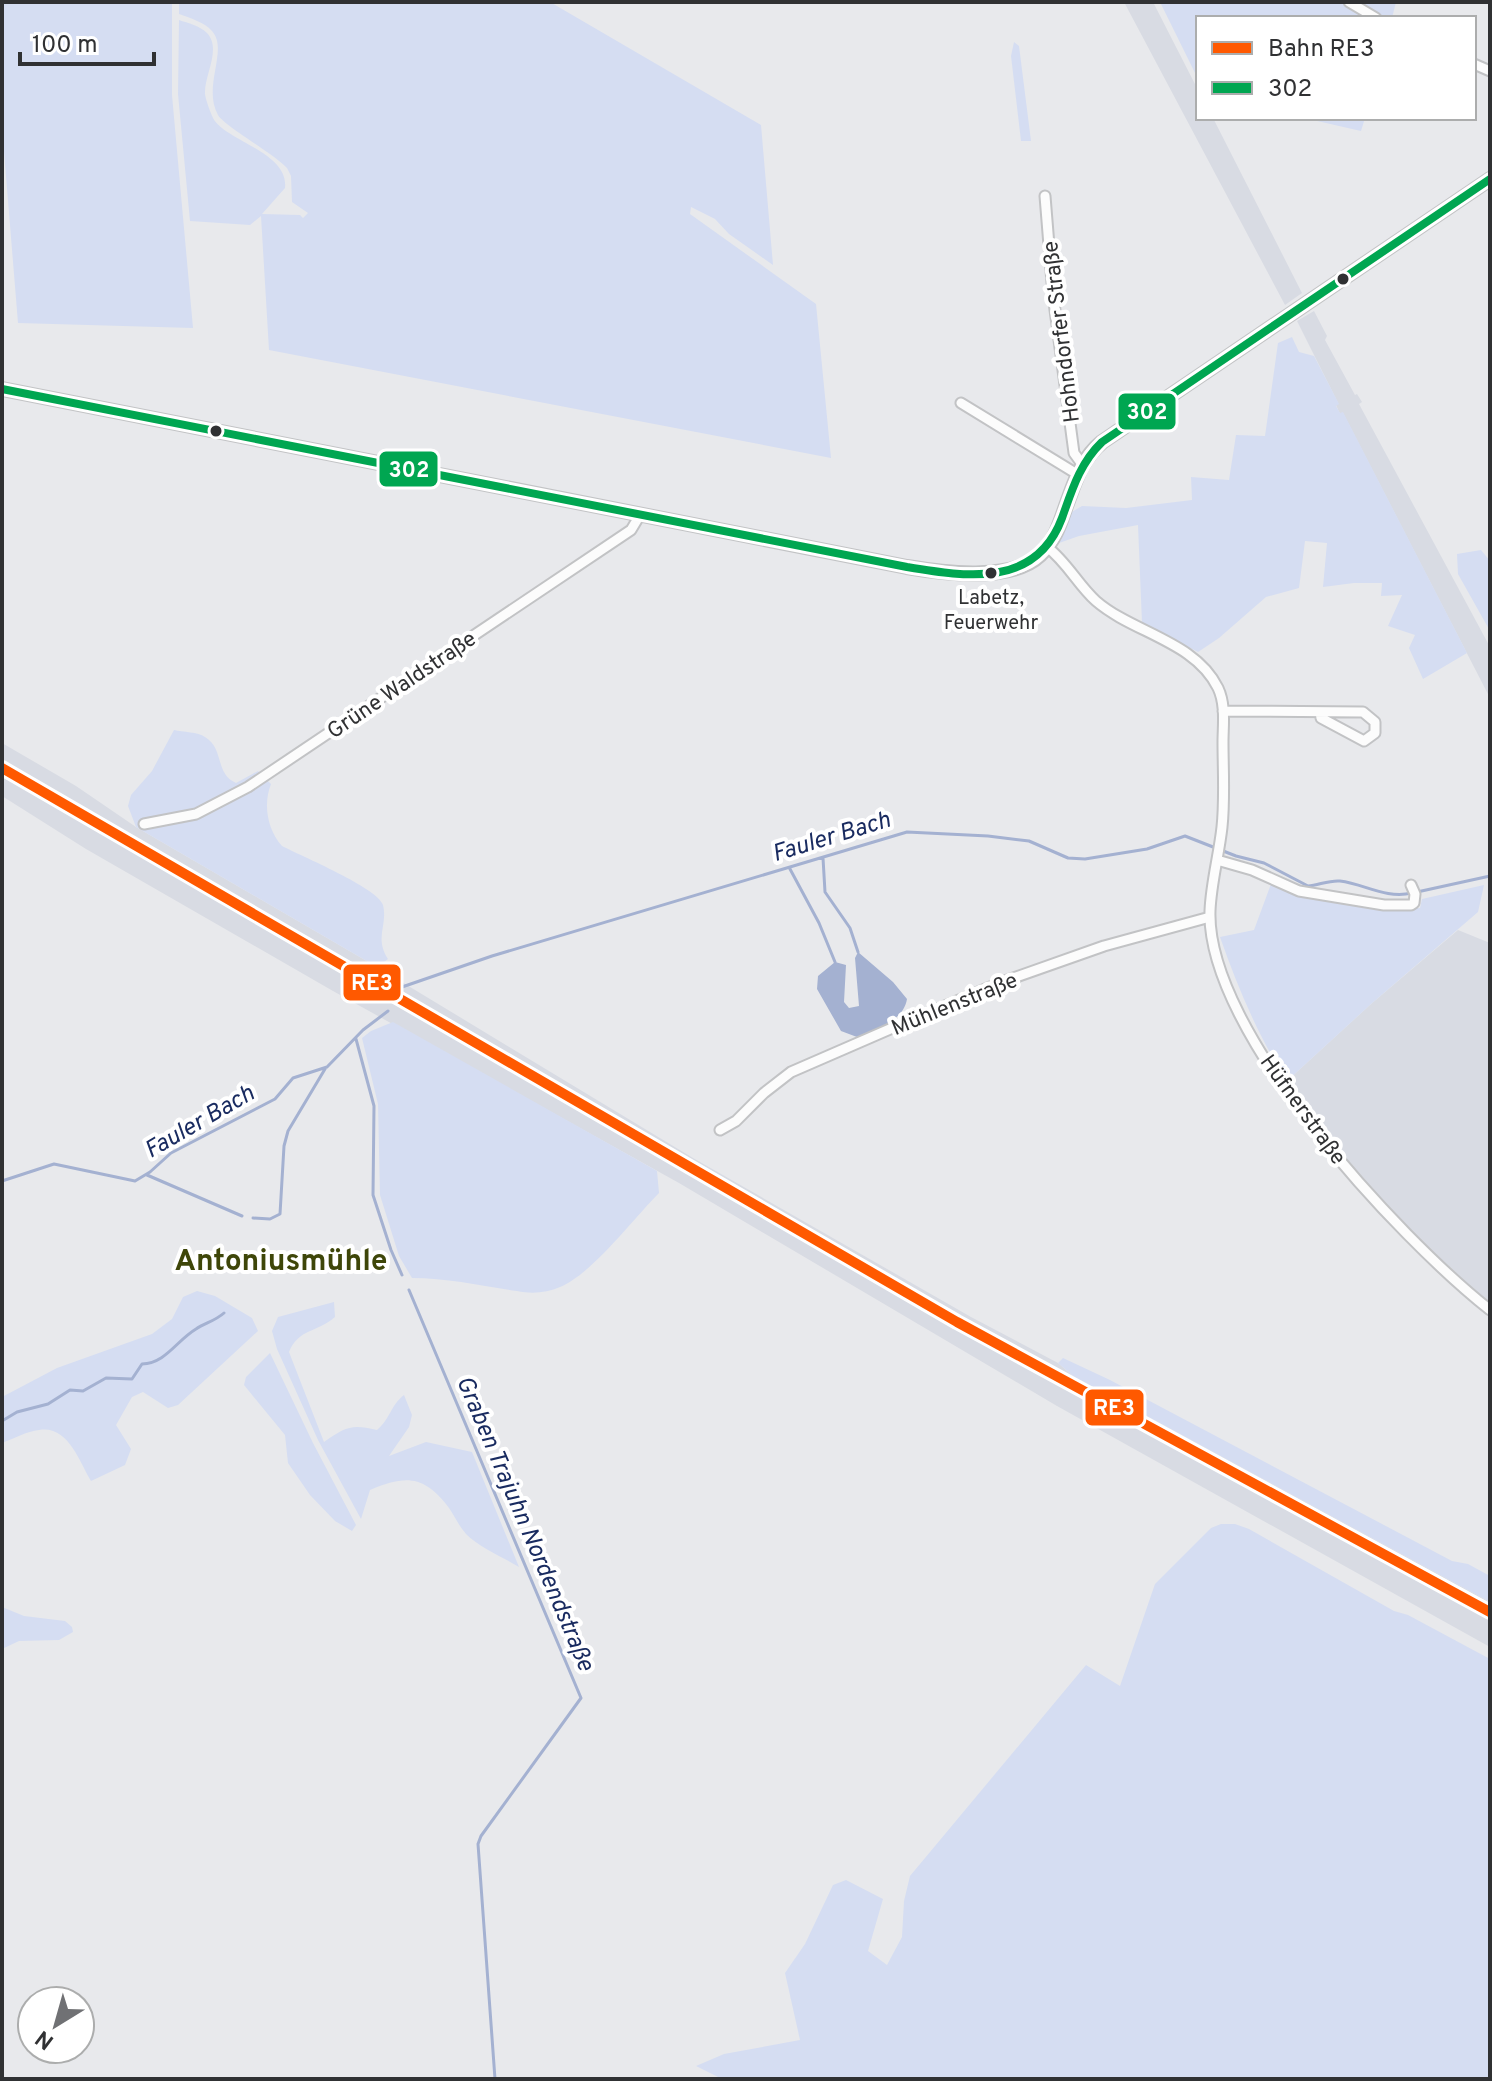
<svg xmlns="http://www.w3.org/2000/svg" width="1492" height="2081" font-family="Overpass,sans-serif">
<rect width="100%" height="100%" fill="#e8e9ec"/>
<path fill="#d8dbe3" d="M1124,2H1153L1198,90V118H1213L1302,293L1285,305Z
M1314,311L1327,336L1325,340L1355,395L1357,394L1362,402L1359,404L1490,647V698L1343,413L1340,414L1336,405L1338,403L1297,321Z
M2,743L76,786L136,827L377,967L693,1158L971,1317L1058,1363L1073,1376L1490,1602V1647L1057,1406L679,1183L333,991L86,849L2,796Z
M1458,930L1490,943V1304L1401,1222L1366,1184L1319,1127L1287,1081L1371,1004Z"/>
<path fill="#d5ddf2" d="M2,2H172V95L193,328L18,323L2,127Z
M179,2H550L761,125L773,265L729,234L715,219L691,207L690,214L816,304L831,458L269,350L261,216L250,225L190,221L178,94L179,20C188,23 200,26 207,33C222,49 204,75 205,94C206,101 210,111 213,118C225,141 289,152 285,188L262,214L300,215L303,218L308,213L292,202L291,176L287,168C274,154 223,125 218,115C202,86 229,50 212,31C204,22 190,18 179,14Z
M1160,2H1340L1365,18H1198V79Z
M1355,2H1396L1392,18H1382Z
M1014,42L1019,46L1031,141H1021L1011,56Z
M1304,118H1365L1361,131Z
M1292,337L1299,352L1314,356L1339,404L1336,406L1340,413L1343,412L1467,653L1423,679L1409,648L1415,635L1388,626L1402,595L1381,596L1382,583H1354L1323,587L1327,543L1305,541L1299,588L1266,597L1219,638L1198,652L1142,623L1138,525L1079,536L1059,543L1070,513L1082,506L1126,508L1192,500L1191,477L1229,480L1236,435L1265,436L1278,343Z
M1481,550L1490,561V631L1458,574L1457,554Z
M174,730C183,732 198,732 205,737C225,749 214,773 236,783L258,771L271,784C263,804 267,829 282,846C301,856 378,888 383,905C388,926 374,937 388,959L377,967L136,827L128,806L131,795L152,771Z
M1271,884C1317,902 1370,908 1420,908L1422,899L1484,885L1478,912L1371,1004L1287,1081C1258,1036 1238,988 1220,937L1254,930Z
M393,1022L657,1171L659,1193C633,1219 592,1274 560,1287C547,1293 531,1294 517,1291C481,1286 448,1278 412,1278L399,1256L380,1195L378,1104L362,1038L371,1031Z
M197,1291L215,1296L252,1318L258,1331L178,1405L168,1408L143,1392L132,1397L116,1425L131,1449L125,1465L91,1481C79,1461 68,1425 39,1430C27,1431 13,1439 2,1443V1397L57,1368L152,1334L172,1319L183,1297Z
M334,1302L335,1317C317,1333 299,1328 289,1352L324,1442C346,1427 351,1424 377,1430C391,1418 390,1406 404,1395L412,1415L409,1427L389,1456L426,1442L472,1452L519,1567C503,1557 480,1548 466,1534C459,1526 455,1517 449,1508C424,1475 406,1475 370,1490L361,1519L318,1440L277,1349L272,1331L278,1317Z
M270,1353L313,1443L356,1525L352,1531L335,1521L310,1495L288,1463L285,1435L244,1385L246,1377Z
M1063,1358L1110,1380L1452,1561L1468,1564L1490,1576V1602L1073,1376L1058,1363Z
M1221,1524H1235L1249,1529L1394,1611L1408,1615L1490,1659V2079H722L696,2066L724,2054L800,2040L785,1973L805,1944L833,1885L846,1880L883,1899L868,1951L887,1965L902,1937L904,1901L910,1876L1086,1665L1120,1686L1155,1584L1211,1528Z
M2,1607L24,1616L65,1621L72,1627L73,1632L59,1640L19,1641L2,1649Z"/>
<path fill="#a4b1d1" d="M858,952L893,982L907,999C903,1022 876,1029 857,1037L841,1031L817,989L818,976L835,962L846,965L844,1002L849,1008L859,1006L855,958Z"/>
<g fill="none" stroke-linecap="round" stroke-linejoin="round">
<path stroke="#a4b1d1" stroke-width="3" d="M823,858L825,892L850,928L858,952
M790,869L819,923L835,962
M1417,892L1490,876
M402,987L492,956L907,832L988,836L1029,841L1068,858L1085,859L1147,849L1185,836L1236,856L1264,863L1308,886C1319,885 1329,880 1340,881C1365,884 1385,899 1412,893
M356,1039L374,1106L373,1195L391,1250L402,1275
M147,1175L242,1216
M2,1181L54,1164L135,1181L150,1172L171,1153L275,1099L293,1078L327,1067L363,1030L388,1011
M253,1218L270,1219L280,1214L284,1146L288,1131L325,1069
M409,1290L581,1698L481,1836L478,1844L495,2079
M2,1421L17,1412L48,1404L70,1390L83,1391L106,1378L132,1379L142,1364C166,1363 176,1341 196,1329C205,1323 215,1321 224,1313"/>
<g stroke="#c2c3c5" stroke-width="13">
<path id="street" d="M1349,2L1376,18
M1474,64L1490,71
M1045,196L1053,295L1074,453L1082,464
M961,403L1077,474
M1047,547C1067,562 1078,585 1096,601C1133,633 1195,641 1218,688C1226,705 1223,725 1223,742C1223,770 1225,799 1222,827C1219,855 1211,883 1210,911C1206,1032 1399,1238 1490,1310
M1223,711L1363,712L1375,722V733L1364,741L1321,718L1320,712
M144,824L196,814L248,787L631,530L640,515
M1217,860L1252,870L1299,891L1384,905H1411L1414,903L1415,894L1411,885
M720,1130L736,1121L764,1093L791,1072L890,1029L1002,982L1104,946L1210,917"/>
</g>
<g stroke="#c2c3c5" stroke-width="16">
<path id="secondary" d="M2,389L907,567C942,573 1012,582 1040,555C1054,542 1060,524 1066,506C1075,482 1081,459 1102,442L1490,179"/>
</g>
<use href="#street" stroke="#fcfcfc" stroke-width="9"/>
<use href="#secondary" stroke="#fcfcfc" stroke-width="12"/>
<g stroke="#fff" stroke-width="14">
<path id="bus-1" d="M2,389L907,567C967,577 1036,588 1062,518C1072,490 1080,463 1102,442L1490,179"/>
</g>
<use href="#bus-1" stroke="#00a651" stroke-width="8"/>
<g stroke="#fff" stroke-width="16">
<path id="rail-1" d="M2,768L957,1322L1490,1612"/>
</g>
<use href="#rail-1" stroke="#ff5900" stroke-width="10"/>
</g>
<g fill="#303133" stroke="#fff" stroke-width="3">
<circle cx="1343" cy="279" r="7"/>
<circle cx="216" cy="431" r="7"/>
<circle cx="991" cy="573" r="7"/>
</g>
<g text-anchor="middle" stroke-width="8" stroke-linejoin="round" paint-order="stroke">
<g font-size="20" fill="#303133" stroke="#fff">
<text x="991" y="604">Labetz,<tspan x="991" dy="25">Feuerwehr</tspan></text>
</g>
<g font-size="22" fill="#303133" stroke="#fff">
<text transform="translate(1060 332) rotate(-97)" y="8">Hohndorfer Straße</text>
<text transform="translate(401 684) rotate(-34)" y="8">Grüne Waldstraße</text>
<text transform="translate(954 1003) rotate(-22)" y="8">Mühlenstraße</text>
<text transform="translate(1304 1109) rotate(54)" y="8">Hüfnerstraße</text>
</g>
<g font-size="24" font-style="italic" fill="#192b60" stroke="#fff">
<text transform="translate(831 836) rotate(-17)" y="8">Fauler Bach</text>
<text transform="translate(199 1121) rotate(-30)" y="8">Fauler Bach</text>
<text transform="translate(526 1523) rotate(67)" y="8">Graben Trajuhn Nordendstraße</text>
</g>
<g font-size="30" font-weight="bold" fill="#3e4609" stroke="#fff">
<text x="281" y="1270">Antoniusmühle</text>
</g>
</g>
<g stroke="#fff" stroke-width="3">
<rect x="1117" y="392" width="60" height="39" rx="8" fill="#00a651"/>
<rect x="378" y="450" width="61" height="38" rx="8" fill="#00a651"/>
<rect x="342" y="963" width="60" height="39" rx="8" fill="#ff5900"/>
<rect x="1084" y="1388" width="61" height="39" rx="8" fill="#ff5900"/>
</g>
<g font-size="22" text-anchor="middle" font-weight="bold" fill="#fff">
<text x="1147" y="419">302</text>
<text x="409" y="477">302</text>
<text x="372" y="990">RE3</text>
<text x="1114" y="1415">RE3</text>
</g>
<rect width="1492" height="2081" fill="none" stroke="#303133" stroke-width="8"/>
<rect x="1196" y="16" width="280" height="104" fill="#ffffff" stroke="#acadad" stroke-width="2"/>
<rect x="1212" y="42" width="40" height="12" fill="#ff5900" stroke="#acadad" stroke-width="2"/>
<text x="1268" y="56" font-size="24" fill="#303133">Bahn RE3</text>
<rect x="1212" y="82" width="40" height="12" fill="#00a651" stroke="#acadad" stroke-width="2"/>
<text x="1268" y="96" font-size="24" fill="#303133">302</text>
<g transform="translate(56 2025) rotate(217)"><circle r="38" fill="#ffffff" stroke="#acadad" stroke-width="2"/>
<path d="M0-6L14 30L0 20L-14 30Z" fill="#707174"/>
<text y="-12" font-size="22" font-weight="bold" text-anchor="middle" fill="#303133">N</text>
</g>
<path d="M20 52v12h134v-12" fill="none" stroke="#303133" stroke-width="4"/>
<text x="32" y="52" font-size="24" fill="#303133" stroke="#ffffff" stroke-width="6" paint-order="stroke">100 m</text>
</svg>
